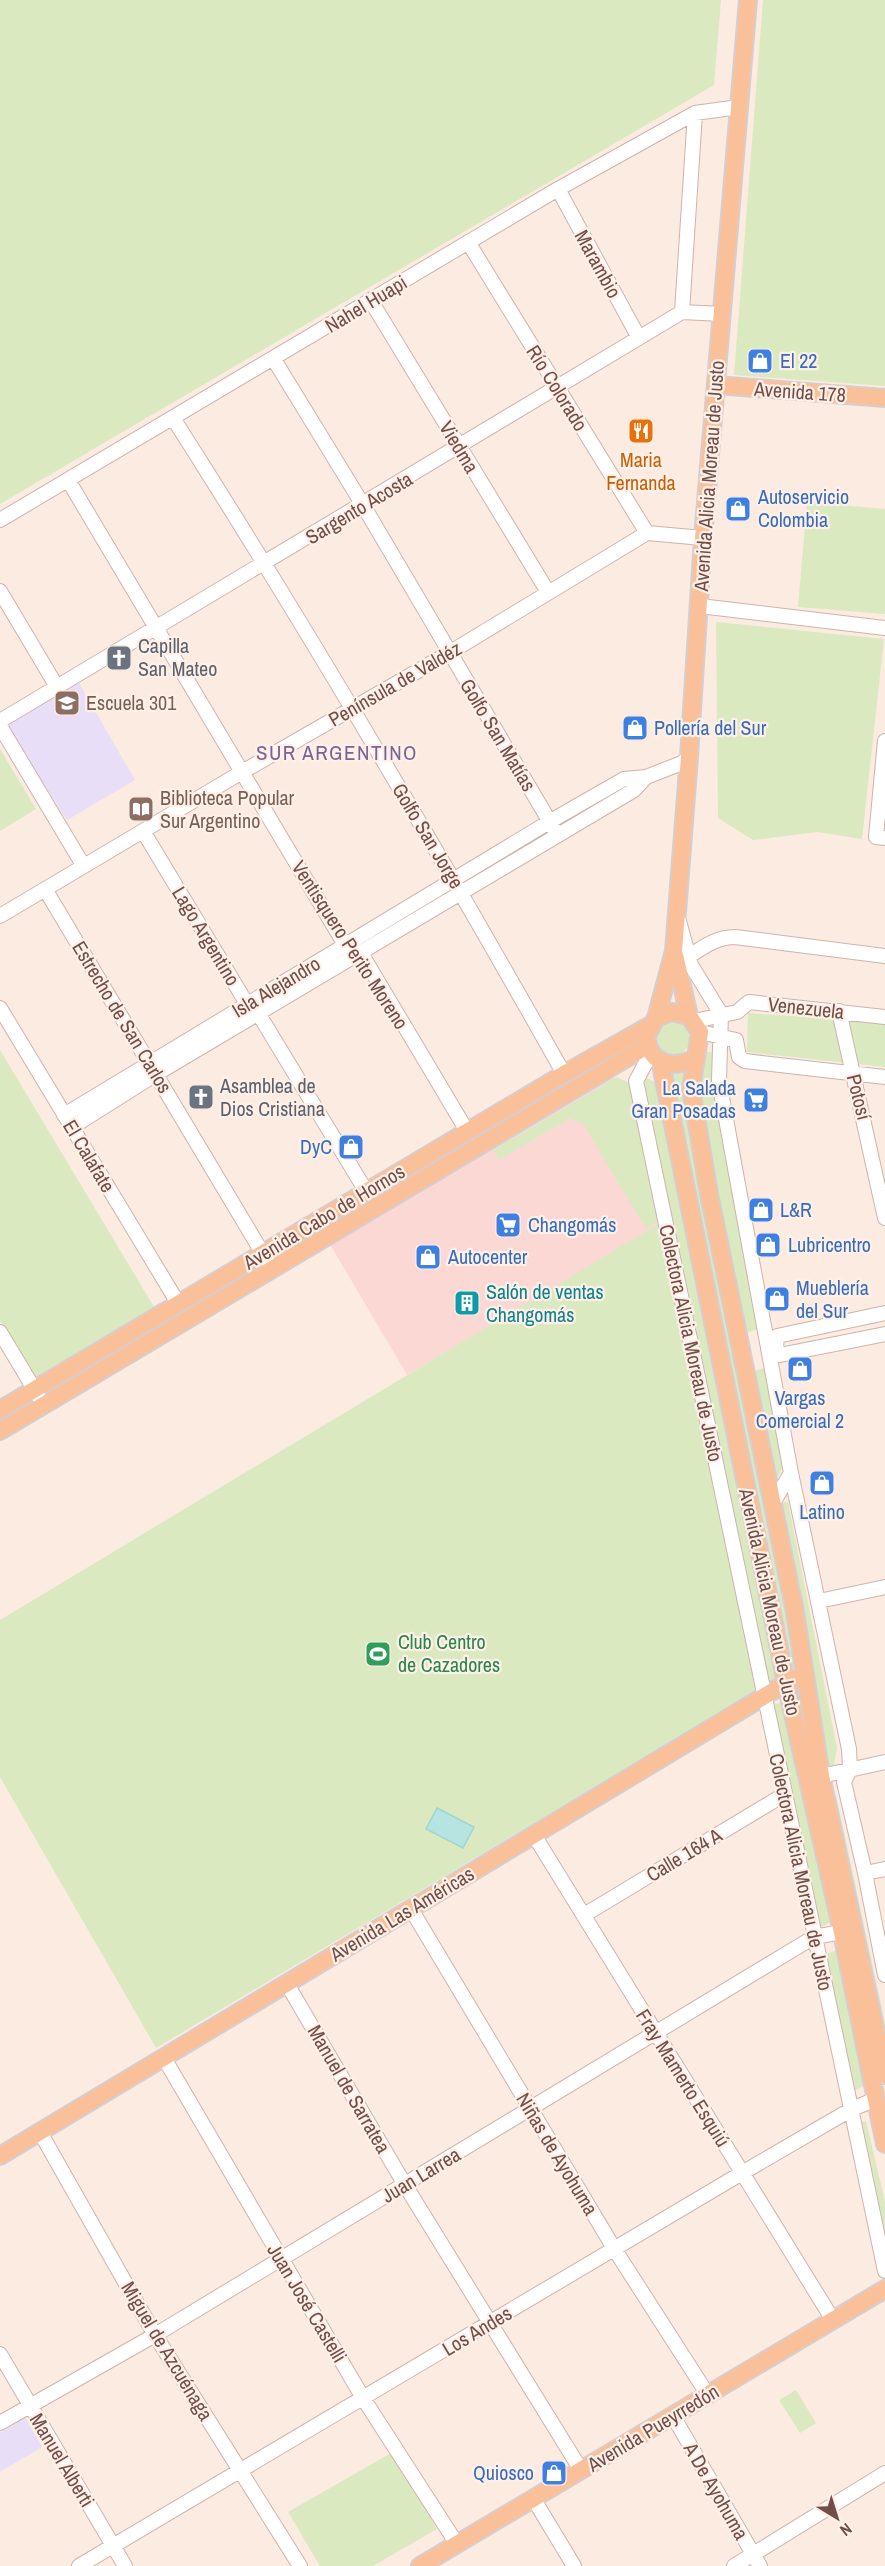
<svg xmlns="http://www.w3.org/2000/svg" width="885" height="2566" font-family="'Archivo Narrow',sans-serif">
<rect width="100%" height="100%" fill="#fcebe1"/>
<path fill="#fcd8d5" d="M612,1076L628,1088L662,1224L407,1375L328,1241Z"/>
<path fill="#e9def8" d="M79,683L135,780L67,820L6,726Z
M25,2418L42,2447L0,2472V2433Z"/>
<path fill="#dae9c0" d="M0,0H721L714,85L0,504Z
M763,0H885V386L734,375Z
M807,502L885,509V614L798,607Z
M716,622L884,639L862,839L817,832L753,840L718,818Z
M0,749L36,809L0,831Z
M748,1013L885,1023V1067L747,1052Z
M654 1038a18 18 0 1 1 36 0a18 18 0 1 1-36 0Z
M0,1050L154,1307L35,1378L0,1321Z
M704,1051L715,1053L714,1091L758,1329L746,1333L699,1095Z
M688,1068L799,1666L787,1670L670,1075Z
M643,1076L659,1084L782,1680L767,1686Z
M617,1077L631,1084L662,1219L646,1229L583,1124L570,1118L499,1160L493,1150Z
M665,1220L764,1686L156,2048L0,1777V1620Z
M764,1368L783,1466L775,1483L754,1371Z
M788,1502L837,1748L834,1765L824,1770L811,1654L780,1503Z
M785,1701L831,1922L814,1930L766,1707Z
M836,1795L885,2023V2054L829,1797Z
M838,1950L867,2084L847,2095L819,1956Z
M866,2121L885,2202V2275L854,2125Z
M796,2390L816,2423L800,2433L779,2400Z
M393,2452L437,2529L373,2566H320L288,2512Z"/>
<path fill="#b6e4e1" stroke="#9dd6d2" stroke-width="1.5" d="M437,1808L474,1827L463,1848L426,1829Z"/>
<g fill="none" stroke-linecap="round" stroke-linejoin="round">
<g stroke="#cfb3ab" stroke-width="16">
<path id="minor" d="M558,189L639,338
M468,242L647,533
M371,301L548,592
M682,312L695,113
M273,358L363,505L554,829
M173,418C310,633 439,852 564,1074
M68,480L345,945L361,953L467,1131
M0,520L558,189L695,113L739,107
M0,591L57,687
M700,606L885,628
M0,721L682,312L722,314
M0,726L83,865
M885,741L876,837L885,838
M143,831L247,1004L258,1013L366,1191
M45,889L272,1269
M0,916L242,772L449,653L647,533L703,538
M679,921L691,965L721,1014L719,1081L791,1473L849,1749L850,1769L844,1782L865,1873L885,1975
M688,957C703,947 717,937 735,937L885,956
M0,1008L178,1303
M839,1011L885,1218
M694,1021L737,1012L749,1002L885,1017
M700,1032L736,1040L739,1057L745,1061L885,1077
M651,1053L636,1081L885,2271
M64,1115L549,822L624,779L646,777L682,763L689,757
M72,1127L156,1074L634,790L646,777
M885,1313L777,1336L776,1347L780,1355L885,1334
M0,1332L39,1397
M773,1503L791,1473
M819,1601L885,1587
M812,1778L885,1762
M534,1835L833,2320
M865,1873L885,1869
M411,1909L615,2250L708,2395
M584,1915L785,1794
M287,1984L405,2185L581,2470
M164,2058L363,2398L457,2544
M40,2132L155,2335L300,2566
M0,2354L125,2566
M673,2416L760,2566
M0,2423L155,2335L814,1937L842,1932
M533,2498L574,2566
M79,2566L742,2173L852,2109L876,2099
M734,2566L885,2473"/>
</g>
<g stroke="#d8cdcc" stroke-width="20">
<path id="major" d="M716,385L885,398
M675,955L689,1016
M656,1018L674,951L689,757L703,538L748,0
M696,1058C672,1069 651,1066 646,1037L656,1018L672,1012L689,1016L700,1032L691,1089L709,1194L795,1612L821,1776L885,2075
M660,1060L786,1683L838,1913L885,2144
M0,1410L564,1074L649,1026
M0,1431L647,1046
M0,2156L793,1679
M420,2566L885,2289"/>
</g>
<use href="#minor" stroke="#fff" stroke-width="14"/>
<use href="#major" stroke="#fac09a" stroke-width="16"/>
</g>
<defs>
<g id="shop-square" transform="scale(1.35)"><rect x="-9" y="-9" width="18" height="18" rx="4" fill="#3f7fe0" stroke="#fff0e7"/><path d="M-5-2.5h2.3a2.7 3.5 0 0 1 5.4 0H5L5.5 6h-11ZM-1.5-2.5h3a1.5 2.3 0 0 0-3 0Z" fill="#fff"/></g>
<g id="restaurant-square" transform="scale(1.35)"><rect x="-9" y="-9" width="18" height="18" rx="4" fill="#e8710a" stroke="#fff0e7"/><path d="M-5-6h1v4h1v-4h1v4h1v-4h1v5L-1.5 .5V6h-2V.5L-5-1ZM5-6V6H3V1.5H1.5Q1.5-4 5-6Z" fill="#fff"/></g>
<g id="church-square" transform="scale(1.35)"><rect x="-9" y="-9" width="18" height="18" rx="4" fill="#6b7280" stroke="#fff0e7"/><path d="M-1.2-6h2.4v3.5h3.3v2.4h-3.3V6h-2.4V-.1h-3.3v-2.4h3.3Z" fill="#fff"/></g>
<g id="school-square" transform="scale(1.35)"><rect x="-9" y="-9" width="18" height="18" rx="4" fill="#8d6e63" stroke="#fff0e7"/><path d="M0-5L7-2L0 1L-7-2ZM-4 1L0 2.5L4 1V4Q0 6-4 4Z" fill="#fff"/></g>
<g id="library-square" transform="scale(1.35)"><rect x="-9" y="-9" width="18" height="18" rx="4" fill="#8d6e63" stroke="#fff0e7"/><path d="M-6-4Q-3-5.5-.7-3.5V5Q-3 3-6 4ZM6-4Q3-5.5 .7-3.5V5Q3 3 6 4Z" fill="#fff"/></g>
<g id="supermarket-square" transform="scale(1.35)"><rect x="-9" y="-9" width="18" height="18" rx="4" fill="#3f7fe0" stroke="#fff0e7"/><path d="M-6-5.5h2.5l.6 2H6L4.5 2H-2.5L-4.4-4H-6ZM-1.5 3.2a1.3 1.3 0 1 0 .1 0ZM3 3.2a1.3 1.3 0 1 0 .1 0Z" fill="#fff"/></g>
<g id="building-square" transform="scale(1.35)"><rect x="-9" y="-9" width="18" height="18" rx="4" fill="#0f9aa8" stroke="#fff0e7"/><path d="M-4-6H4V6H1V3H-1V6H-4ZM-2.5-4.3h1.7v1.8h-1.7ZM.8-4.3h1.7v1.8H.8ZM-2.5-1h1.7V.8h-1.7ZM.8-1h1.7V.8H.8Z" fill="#fff"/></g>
<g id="stadium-square" transform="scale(1.35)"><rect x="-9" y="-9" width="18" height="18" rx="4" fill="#2e9e5b" stroke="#fff0e7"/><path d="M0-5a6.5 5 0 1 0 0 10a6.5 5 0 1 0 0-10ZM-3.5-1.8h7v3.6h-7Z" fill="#fff"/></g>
</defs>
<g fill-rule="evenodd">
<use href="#shop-square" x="760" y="361"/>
<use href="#restaurant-square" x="641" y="431"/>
<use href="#shop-square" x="738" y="509"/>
<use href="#church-square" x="119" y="658"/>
<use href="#school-square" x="67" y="703"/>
<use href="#shop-square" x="635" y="728"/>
<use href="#library-square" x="141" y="809"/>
<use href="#church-square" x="201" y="1097"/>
<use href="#supermarket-square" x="756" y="1100"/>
<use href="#shop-square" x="351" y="1147"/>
<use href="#shop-square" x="761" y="1210"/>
<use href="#supermarket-square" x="508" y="1225"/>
<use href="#shop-square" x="768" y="1245"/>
<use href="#shop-square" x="428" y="1257"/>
<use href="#shop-square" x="777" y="1299"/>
<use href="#building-square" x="467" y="1303"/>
<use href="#shop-square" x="800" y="1369"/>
<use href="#shop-square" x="822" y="1483"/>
<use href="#stadium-square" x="378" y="1654"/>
<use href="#shop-square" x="554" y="2473"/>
</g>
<g text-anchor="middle" stroke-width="4.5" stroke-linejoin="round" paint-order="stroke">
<g font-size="20" fill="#724e49" stroke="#fff0e7">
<text transform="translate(598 264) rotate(61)" y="7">Marambio</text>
<text transform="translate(366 304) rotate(-31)" y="7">Nahel Huapi</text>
<text transform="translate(557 388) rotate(58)" y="7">Río Colorado</text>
<text transform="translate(800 392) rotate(4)" y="7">Avenida 178</text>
<text transform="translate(459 447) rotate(59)" y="7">Viedma</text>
<text transform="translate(709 476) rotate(-86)" y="7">Avenida Alicia Moreau de Justo</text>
<text transform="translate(359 508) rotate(-31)" y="7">Sargento Acosta</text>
<text transform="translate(395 684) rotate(-30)" y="7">Península de Valdéz</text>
<text transform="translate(498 735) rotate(59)" y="7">Golfo San Matías</text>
<text transform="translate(428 836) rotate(59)" y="7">Golfo San Jorge</text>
<text transform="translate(206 936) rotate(59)" y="7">Lago Argentino</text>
<text transform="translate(350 945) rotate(57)" y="7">Ventisquero Perito Moreno</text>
<text transform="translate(276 987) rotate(-31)" y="7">Isla Alejandro</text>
<text transform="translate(806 1008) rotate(6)" y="7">Venezuela</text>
<text transform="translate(122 1017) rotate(59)" y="7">Estrecho de San Carlos</text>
<text transform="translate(859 1097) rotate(76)" y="7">Potosí</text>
<text transform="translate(89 1156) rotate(59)" y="7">El Calafate</text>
<text transform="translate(324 1217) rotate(-31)" y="7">Avenida Cabo de Hornos</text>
<text transform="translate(691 1343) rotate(78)" y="7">Colectora Alicia Moreau de Justo</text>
<text transform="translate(770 1602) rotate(78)" y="7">Avenida Alicia Moreau de Justo</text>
<text transform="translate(684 1855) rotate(-31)" y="7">Calle 164 A</text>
<text transform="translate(801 1872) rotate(78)" y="7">Colectora Alicia Moreau de Justo</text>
<text transform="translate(402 1914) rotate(-31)" y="7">Avenida Las Américas</text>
<text transform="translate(683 2078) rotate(58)" y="7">Fray Mamerto Esquiú</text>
<text transform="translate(349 2089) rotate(60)" y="7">Manuel de Sarratea</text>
<text transform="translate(557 2154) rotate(59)" y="7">Niñas de Ayohuma</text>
<text transform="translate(421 2175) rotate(-31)" y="7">Juan Larrea</text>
<text transform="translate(307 2303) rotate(59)" y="7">Juan José Castelli</text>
<text transform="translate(477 2331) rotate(-31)" y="7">Los Andes</text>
<text transform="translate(167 2351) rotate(59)" y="7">Miguel de Azcuénaga</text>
<text transform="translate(653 2428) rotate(-31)" y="7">Avenida Pueyrredón</text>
<text transform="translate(62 2460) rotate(59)" y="7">Manuel Alberti</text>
<text transform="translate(716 2491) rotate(60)" y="7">A De Ayohuma</text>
</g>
<g font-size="20" fill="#366cbe" stroke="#fff0e7" text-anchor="start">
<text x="780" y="368">El 22</text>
<text x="758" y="504">Autoservicio<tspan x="758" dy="23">Colombia</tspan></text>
<text x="654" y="735">Pollería del Sur</text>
<text x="736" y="1095" text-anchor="end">La Salada<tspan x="736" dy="23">Gran Posadas</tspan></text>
<text x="332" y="1154" text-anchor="end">DyC</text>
<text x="780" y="1217">L&amp;R</text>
<text x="528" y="1232">Changomás</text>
<text x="788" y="1252">Lubricentro</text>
<text x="448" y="1264">Autocenter</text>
<text x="796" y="1295">Mueblería<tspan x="796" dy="23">del Sur</tspan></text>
<text x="800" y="1405" text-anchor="middle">Vargas<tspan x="800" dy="23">Comercial 2</tspan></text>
<text x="822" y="1519" text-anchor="middle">Latino</text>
<text x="534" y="2480" text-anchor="end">Quiosco</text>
</g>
<g font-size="20" fill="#c56008" stroke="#fff0e7">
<text x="641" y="467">Maria<tspan x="641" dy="23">Fernanda</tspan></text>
</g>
<g font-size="20" fill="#5b616d" stroke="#fff0e7" text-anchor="start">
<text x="138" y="653">Capilla<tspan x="138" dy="23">San Mateo</tspan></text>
<text x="220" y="1093">Asamblea de<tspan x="220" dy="23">Dios Cristiana</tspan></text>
</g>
<g font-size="20" fill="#785e54" stroke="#fff0e7" text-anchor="start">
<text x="86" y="710">Escuela 301</text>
<text x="160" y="805">Biblioteca Popular<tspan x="160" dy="23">Sur Argentino</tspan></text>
</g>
<g font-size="20" fill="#0d838f" stroke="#fff0e7" text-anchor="start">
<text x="486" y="1299">Salón de ventas<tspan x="486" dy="23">Changomás</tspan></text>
</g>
<g font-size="20" fill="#27864d" stroke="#fff0e7" text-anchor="start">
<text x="398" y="1649">Club Centro<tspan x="398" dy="23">de Cazadores</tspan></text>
</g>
<g font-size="21" letter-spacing="1.5" fill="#7a6496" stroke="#fff0e7">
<text x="337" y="760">SUR ARGENTINO</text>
</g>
</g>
<g transform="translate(837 2518) rotate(142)" stroke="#fff0e7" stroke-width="4.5" paint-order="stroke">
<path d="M0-4.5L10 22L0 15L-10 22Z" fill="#724e49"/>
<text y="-9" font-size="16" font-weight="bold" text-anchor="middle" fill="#724e49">N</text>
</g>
</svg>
